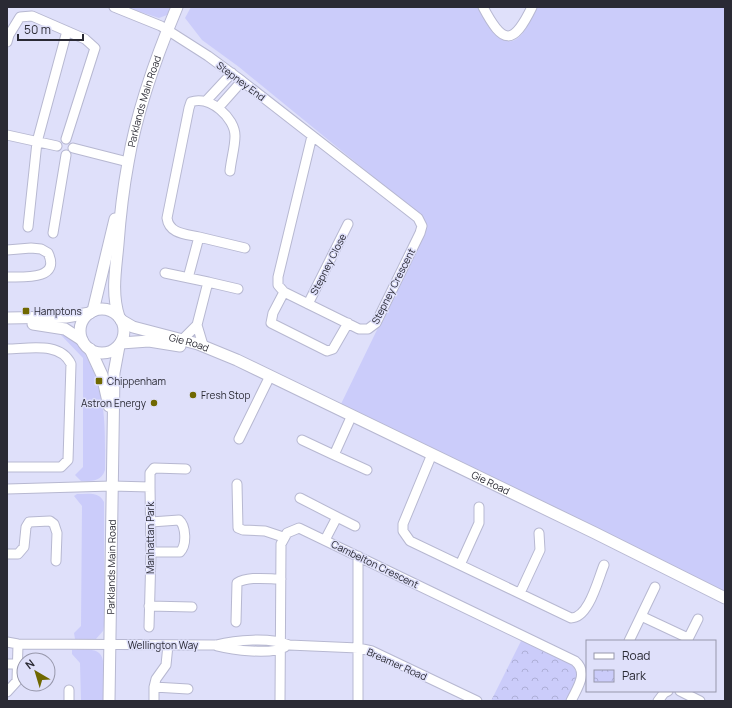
<svg xmlns="http://www.w3.org/2000/svg" width="732" height="708" font-family="Manrope,sans-serif">
<defs>
<pattern id="park-crowns" width="20" height="18" patternUnits="userSpaceOnUse"><rect width="20" height="18" fill="#cbccfa"/><path d="M2 6a3 3 0 1 1 6 0M12 15a3 3 0 1 1 6 0" fill="none" stroke="#aeafd7"/></pattern>
</defs>
<rect width="100%" height="100%" fill="#dfe0fa"/>
<path fill="#cbccfa" d="M125,7H172L167,15L159,18Z
M191,7H479C486,20 502,57 522,34C528,27 532,16 536,7H725V594L341,404L425,231V222L419,214L239,67L202,40L185,18Z
M60,334C65,334 69,337 73,340C81,345 85,354 89,362C107,396 105,432 105,470C101,482 92,481 81,481L75,475L83,467V358Z
M77,494C87,494 99,491 104,502V626L103,631L96,639H75L74,633L81,626L82,506L74,496Z
M72,650C84,650 101,646 103,661V701H81L80,663L72,654Z"/>
<path fill="url(#park-crowns)" d="M522,639L572,664L578,675L567,701H491Z"/>
<g fill="none" stroke-linecap="round" stroke-linejoin="round">
<g stroke="#b7b8d1" stroke-width="11">
<path id="minor" d="M114,7L161,26L208,56L242,81L418,218L422,226L420,233L376,323L368,329H359L284,292L278,285V277L312,136
M483,7C503,45 513,46 532,7
M7,42L9,35L20,17L32,16L85,39L95,48L66,139
M206,101L232,73
M218,108L242,81
M7,135L57,146
M73,148L128,162
M28,227L37,142L67,31
M53,233L66,155
M199,237L245,248
M7,250L31,248L41,249L48,253C61,280 24,277 7,277
M165,273L208,282
M188,278L199,237C186,234 169,234 167,218L189,108L191,102C210,95 235,118 235,136C235,147 231,160 230,171
M284,292L273,313L271,323L327,351L333,349L348,323
M308,304L348,224
M197,325L203,345
M183,339L197,325L208,282L238,289
M7,349C28,349 60,341 71,364L68,460L61,467H7
M239,439L270,376
M302,440L334,455L352,415
M432,454L403,524V531L410,541L571,618C589,618 598,579 604,565
M334,455L367,470
M237,484L238,528L243,530L265,531L283,537
M150,487V473L154,468L186,469
M7,489L112,486L150,487L151,552L149,627
M300,498L337,517L325,540
M337,517L355,526
M151,522L179,520C186,526 187,545 180,552H151
M7,554H18L24,547L26,527L29,522L50,521L54,524L57,533L56,561
M460,565L479,523V507
M520,593L540,550L539,533
M149,606L192,607
M641,616L688,638
M236,622L237,583C248,576 268,579 281,579
M629,641L655,587
M687,641L698,619
M7,642L18,644L216,645C236,640 270,637 289,645L358,648L372,651L477,701
M217,646C232,650 272,655 285,647
M7,664H18
M154,687L188,689
M680,691L700,701
M7,692L17,681L18,644
M69,701V690
M154,701V687L156,679L166,665L168,645
M280,701L281,544L287,533L299,528L575,661C589,673 577,688 571,701
M358,701V556
M658,701L664,693L668,691"/>
</g>
<g stroke="#b7b8d1" stroke-width="13">
<g id="tertiary">
<circle cx="102" cy="331" r="22"/>
<path d="M93,311L115,219"/>
<path id="s1" d="M119,317C111,293 116,268 118,244C120,217 123,190 128,163C137,109 156,57 177,7"/>
<path d="M7,318L66,317L90,313"/>
<path id="s2" d="M121,320L133,327L198,344L237,360L595,533L725,598"/>
<path d="M33,324L65,329L82,340"/>
<path d="M121,343L149,341L180,346"/>
<path d="M90,349L102,375L109,406"/>
<path id="s3" d="M109,701L114,373L119,346"/>
</g>
</g>
<use href="#minor" stroke="#fff" stroke-width="9"/>
<use href="#tertiary" stroke="#fff" stroke-width="11"/>
</g>
<g fill="#706800" stroke="#dfe0fa" stroke-width="1.5">
<rect x="22" y="307" width="8" height="8" rx="2"/>
<rect x="95" y="377" width="8" height="8" rx="2"/>
<circle cx="193" cy="395" r="4"/>
<circle cx="154" cy="403" r="4"/>
</g>
<g text-anchor="middle" stroke-width="3" stroke-linejoin="round" paint-order="stroke">
<g font-size="10" fill="#2a2a34" stroke="#dfe0fa">
<text transform="translate(241 81) rotate(37)" y="4">Stepney End</text>
<text dy="4" stroke="none"><textPath href="#s1" startOffset="219">Parklands Main Road</textPath></text>
<text transform="translate(328 264) rotate(-63)" y="4">Stepney Close</text>
<text transform="translate(393 286) rotate(-63)" y="4">Stepney Crescent</text>
<text dy="4" stroke="none"><textPath href="#s2" startOffset="72">Gie Road</textPath></text>
<text dy="4" stroke="none"><textPath href="#s2" startOffset="405">Gie Road</textPath></text>
<text transform="translate(150 538) rotate(-90)" y="4">Manhattan Park</text>
<text transform="translate(375 564) rotate(26)" y="4">Cambelton Crescent</text>
<text dy="4" stroke="none"><textPath href="#s3" startOffset="134">Parklands Main Road</textPath></text>
<text x="163" y="649">Wellington Way</text>
<text transform="translate(397 664) rotate(24)" y="4">Breamer Road</text>
</g>
<g font-size="10" fill="#2a2a34" stroke="#dfe0fa" text-anchor="start">
<text x="34" y="315">Hamptons</text>
<text x="107" y="385">Chippenham</text>
<text x="201" y="399">Fresh Stop</text>
<text x="146" y="407" text-anchor="end">Astron Energy</text>
</g>
</g>
<rect width="732" height="708" fill="none" stroke="#2a2a34" stroke-width="16"/>
<rect x="586" y="640" width="130" height="52" fill="#dfe0fa" stroke="#9797ab"/>
<rect x="594" y="653" width="20" height="6" fill="#ffffff" stroke="#9797ab"/>
<text x="622" y="660" font-size="12" fill="#2a2a34">Road</text>
<rect x="594" y="670" width="20" height="12" fill="url(#park-crowns)" stroke="#9797ab"/>
<text x="622" y="680" font-size="12" fill="#2a2a34">Park</text>
<g transform="translate(36 672) rotate(322)"><circle r="19" fill="#dfe0fa" stroke="#9797ab"/>
<path d="M0-3L7 15L0 10L-7 15Z" fill="#706800"/>
<text y="-6" font-size="11" font-weight="bold" text-anchor="middle" fill="#2a2a34">N</text>
</g>
<path d="M18 34v6h65v-6" fill="none" stroke="#2a2a34" stroke-width="2"/>
<text x="24" y="34" font-size="12" fill="#2a2a34" stroke="#dfe0fa" stroke-width="3" paint-order="stroke">50 m</text>
</svg>
